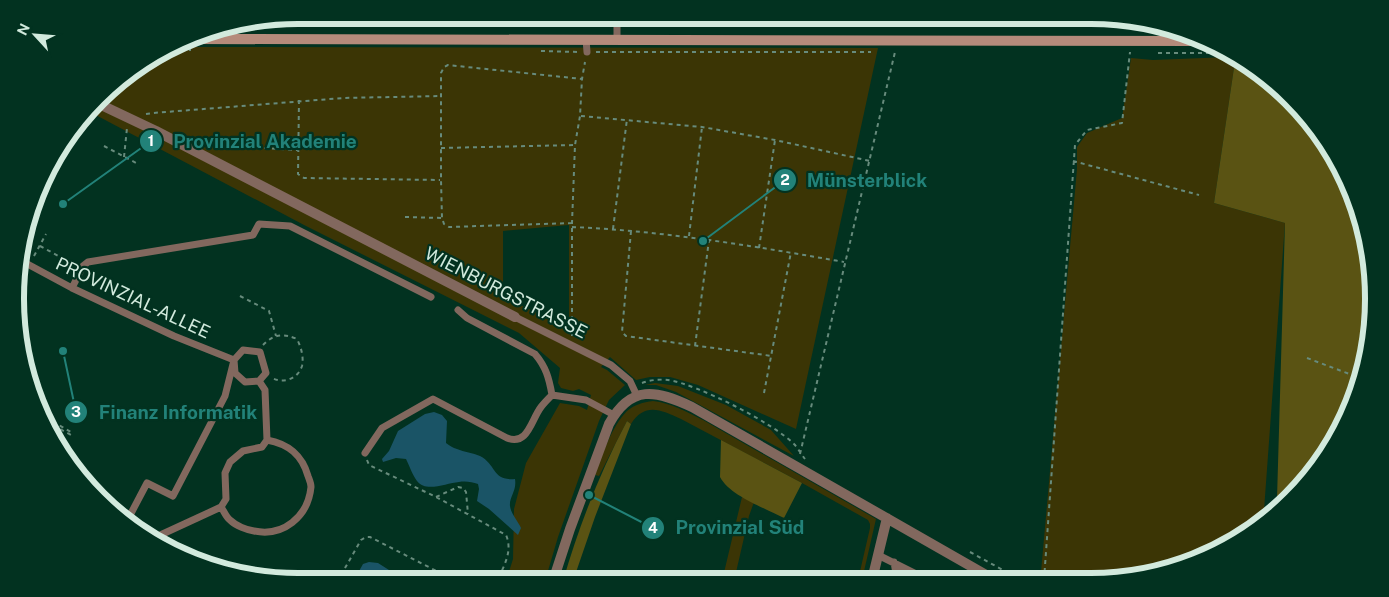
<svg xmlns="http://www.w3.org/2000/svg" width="1389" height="597" font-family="'Public Sans',sans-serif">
<rect width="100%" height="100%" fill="#023220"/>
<path fill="#3b3505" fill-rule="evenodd" d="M1007,15H1091L1157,26L1006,25Z
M178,47L878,48L796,429L698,385L670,377H650L636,380L610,357L601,367L607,370L625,385L609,400L599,421L558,537L545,581H506L513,559L514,509L526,463L560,403L579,406L587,410L591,395L579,389L573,391L561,388L558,383L560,368L519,333L304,225L90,112L112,85ZM569,225V327H568L503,297V231Z
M1229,57L1235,61L1214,203L1285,223L1263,524L1199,560L1128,580H1054L1041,572L1077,169V147L1087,133L1122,118L1131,58L1153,60Z
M655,383L678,386L726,405L771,430L794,456L676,392L656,385H645Z
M653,401C671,403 687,412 703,420L876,519L862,580H858L870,528V524L868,520L802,483L681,419C661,410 645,402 631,424L627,421L599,476L595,475C602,455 612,426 627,411C634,405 643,402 653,401Z
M742,497L754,502L749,516L734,581H722Z"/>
<path fill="#5a5313" d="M1235,61L1278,86L1345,173L1373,280L1359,390L1326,456L1284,501L1277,499L1285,223L1214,203Z
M627,421L631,424L595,517L573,581H563C579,526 600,472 627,421Z
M721,440L802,483L784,518C765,508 730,496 720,477Z"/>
<path fill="#1a5466" d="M434,412L442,415L447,421L446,443C449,445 453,448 457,449C464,452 473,453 480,456C497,465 492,481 515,479C517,491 509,497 510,506C511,514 518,521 521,528L518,535L489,509L477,501L479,489L478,484C472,482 466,481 459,482C446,483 426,493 417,481C413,476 409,465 406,459L396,458L383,462L382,459L389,451L398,431L425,414Z
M369,562L378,563L400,577L411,576L421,579L424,582H353L363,564Z"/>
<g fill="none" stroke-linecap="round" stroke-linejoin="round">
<path stroke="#1a5466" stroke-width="3" d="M288,17L608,18
M626,18L1103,17"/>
<path stroke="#678b7c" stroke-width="2" stroke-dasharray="4 4" stroke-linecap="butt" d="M173,50H191
M541,51L578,52
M596,52H871
M1158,53H1222
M299,100L298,174L304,178L440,180
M146,114L153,113L343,98L440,96
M581,116L702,127L775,140L870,161
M104,146L138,164
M264,148L298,150
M441,148L575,145
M124,157L127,128
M1073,161L1199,195
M405,217L442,218
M572,223L449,227L444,224L442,218L441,180V73L444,67L448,65L582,79
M572,227C664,231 754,246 844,262
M613,229L627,119
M631,231L622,332L626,336L772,356
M689,236L702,127
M40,246L75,265
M759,248L775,140
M34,256L46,234
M240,296L269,311L276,336
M572,336V223L575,145L580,116L582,79L585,62
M263,345C274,334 283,333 297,339C301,347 304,357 302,366C298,379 283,384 272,378
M695,346L709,240
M1307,358L1360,378
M642,383C650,380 659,379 668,380C697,384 773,423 794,444C798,448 801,454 805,459
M764,393L791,252
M42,408L50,412L46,418L71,432V435L51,424L49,428
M52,438L70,448
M800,454L895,52
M367,460L369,465L436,497L506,535C513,551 504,566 497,581
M436,497L458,487L463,488L466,492L468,514
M970,552L1021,580
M1044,580L1075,145L1087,130L1122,123L1130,52
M337,582L361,540L366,537H370L458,582"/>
<path stroke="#82685e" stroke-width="7" d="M617,15V39
M586,39L587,52
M20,260L72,288L174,336L234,360
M72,288L83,266L88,262L253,235L259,224L290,226L431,297
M515,317L611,365L630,381L637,396
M259,381L265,390L267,440
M552,395L586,400L614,415
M365,453L382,428L433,399L507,438C528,446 531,420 541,407C544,403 548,399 552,395C549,378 546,367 535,354L467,318L458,310
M127,521L147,483L173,496L225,396L234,360L243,350L260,352L266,373L259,381L245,382L235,373L234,360
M156,537L221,507L226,499L225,473L230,462L243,451L262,447L267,440C289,444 302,455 308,476C309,479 311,483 311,487C308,517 283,537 254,531C247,530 236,526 230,520C226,517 224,511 221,507
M878,555L928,580
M894,562L897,580"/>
<path stroke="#82685e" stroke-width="10" d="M97,103L156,131L515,317
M872,580L887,518
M553,581L570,529L609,424C631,384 656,390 692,407L995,580"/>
<path stroke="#b58b7b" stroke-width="10" d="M193,39L1201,41"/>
</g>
<g text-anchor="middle" stroke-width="4.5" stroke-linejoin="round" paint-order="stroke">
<g font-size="18" fill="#d2eadd" stroke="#023220">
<text transform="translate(506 293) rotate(27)" y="6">WIENBURGSTRASSE</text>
<text transform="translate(133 298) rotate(25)" y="6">PROVINZIAL-ALLEE</text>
</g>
</g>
<path d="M0 0H1389V597H0ZM298 24H1091A274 274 0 0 1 1365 298V299A274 274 0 0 1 1091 573H298A274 274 0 0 1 24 299V298A274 274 0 0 1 298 24Z" fill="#023220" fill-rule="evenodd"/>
<path fill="none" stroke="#d2eadd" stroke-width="6" d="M298 24H1091A274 274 0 0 1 1365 298V299A274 274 0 0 1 1091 573H298A274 274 0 0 1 24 299V298A274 274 0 0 1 298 24Z"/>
<path fill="none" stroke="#228279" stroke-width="2" d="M63 204L151 141M703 241L785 180M63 351L76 412M589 495L653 528"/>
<g fill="#228279" stroke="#023220" stroke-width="2">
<circle cx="63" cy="204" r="5"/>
<circle cx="703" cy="241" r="5"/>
<circle cx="63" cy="351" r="5"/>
<circle cx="589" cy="495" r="5"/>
<circle cx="151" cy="141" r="12"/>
<circle cx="785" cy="180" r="12"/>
<circle cx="76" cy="412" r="12"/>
<circle cx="653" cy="528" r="12"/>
</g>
<g font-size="15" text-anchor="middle" font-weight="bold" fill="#fff">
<text x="151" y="146">1</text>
<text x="785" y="185">2</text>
<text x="76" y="417">3</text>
<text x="653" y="533">4</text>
</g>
<g font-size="19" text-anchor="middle" font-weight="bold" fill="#228279" stroke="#023220" stroke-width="4.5" stroke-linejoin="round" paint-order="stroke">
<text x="265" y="148">Provinzial Akademie</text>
<text x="867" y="187">Münsterblick</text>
<text x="178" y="419">Finanz Informatik</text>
<text x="740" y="534">Provinzial Süd</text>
</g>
<g transform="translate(35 35) rotate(296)" stroke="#023220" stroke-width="4" paint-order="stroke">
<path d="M0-4L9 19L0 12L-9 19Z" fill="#d2eadd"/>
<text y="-8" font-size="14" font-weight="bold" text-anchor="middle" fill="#d2eadd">N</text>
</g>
</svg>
